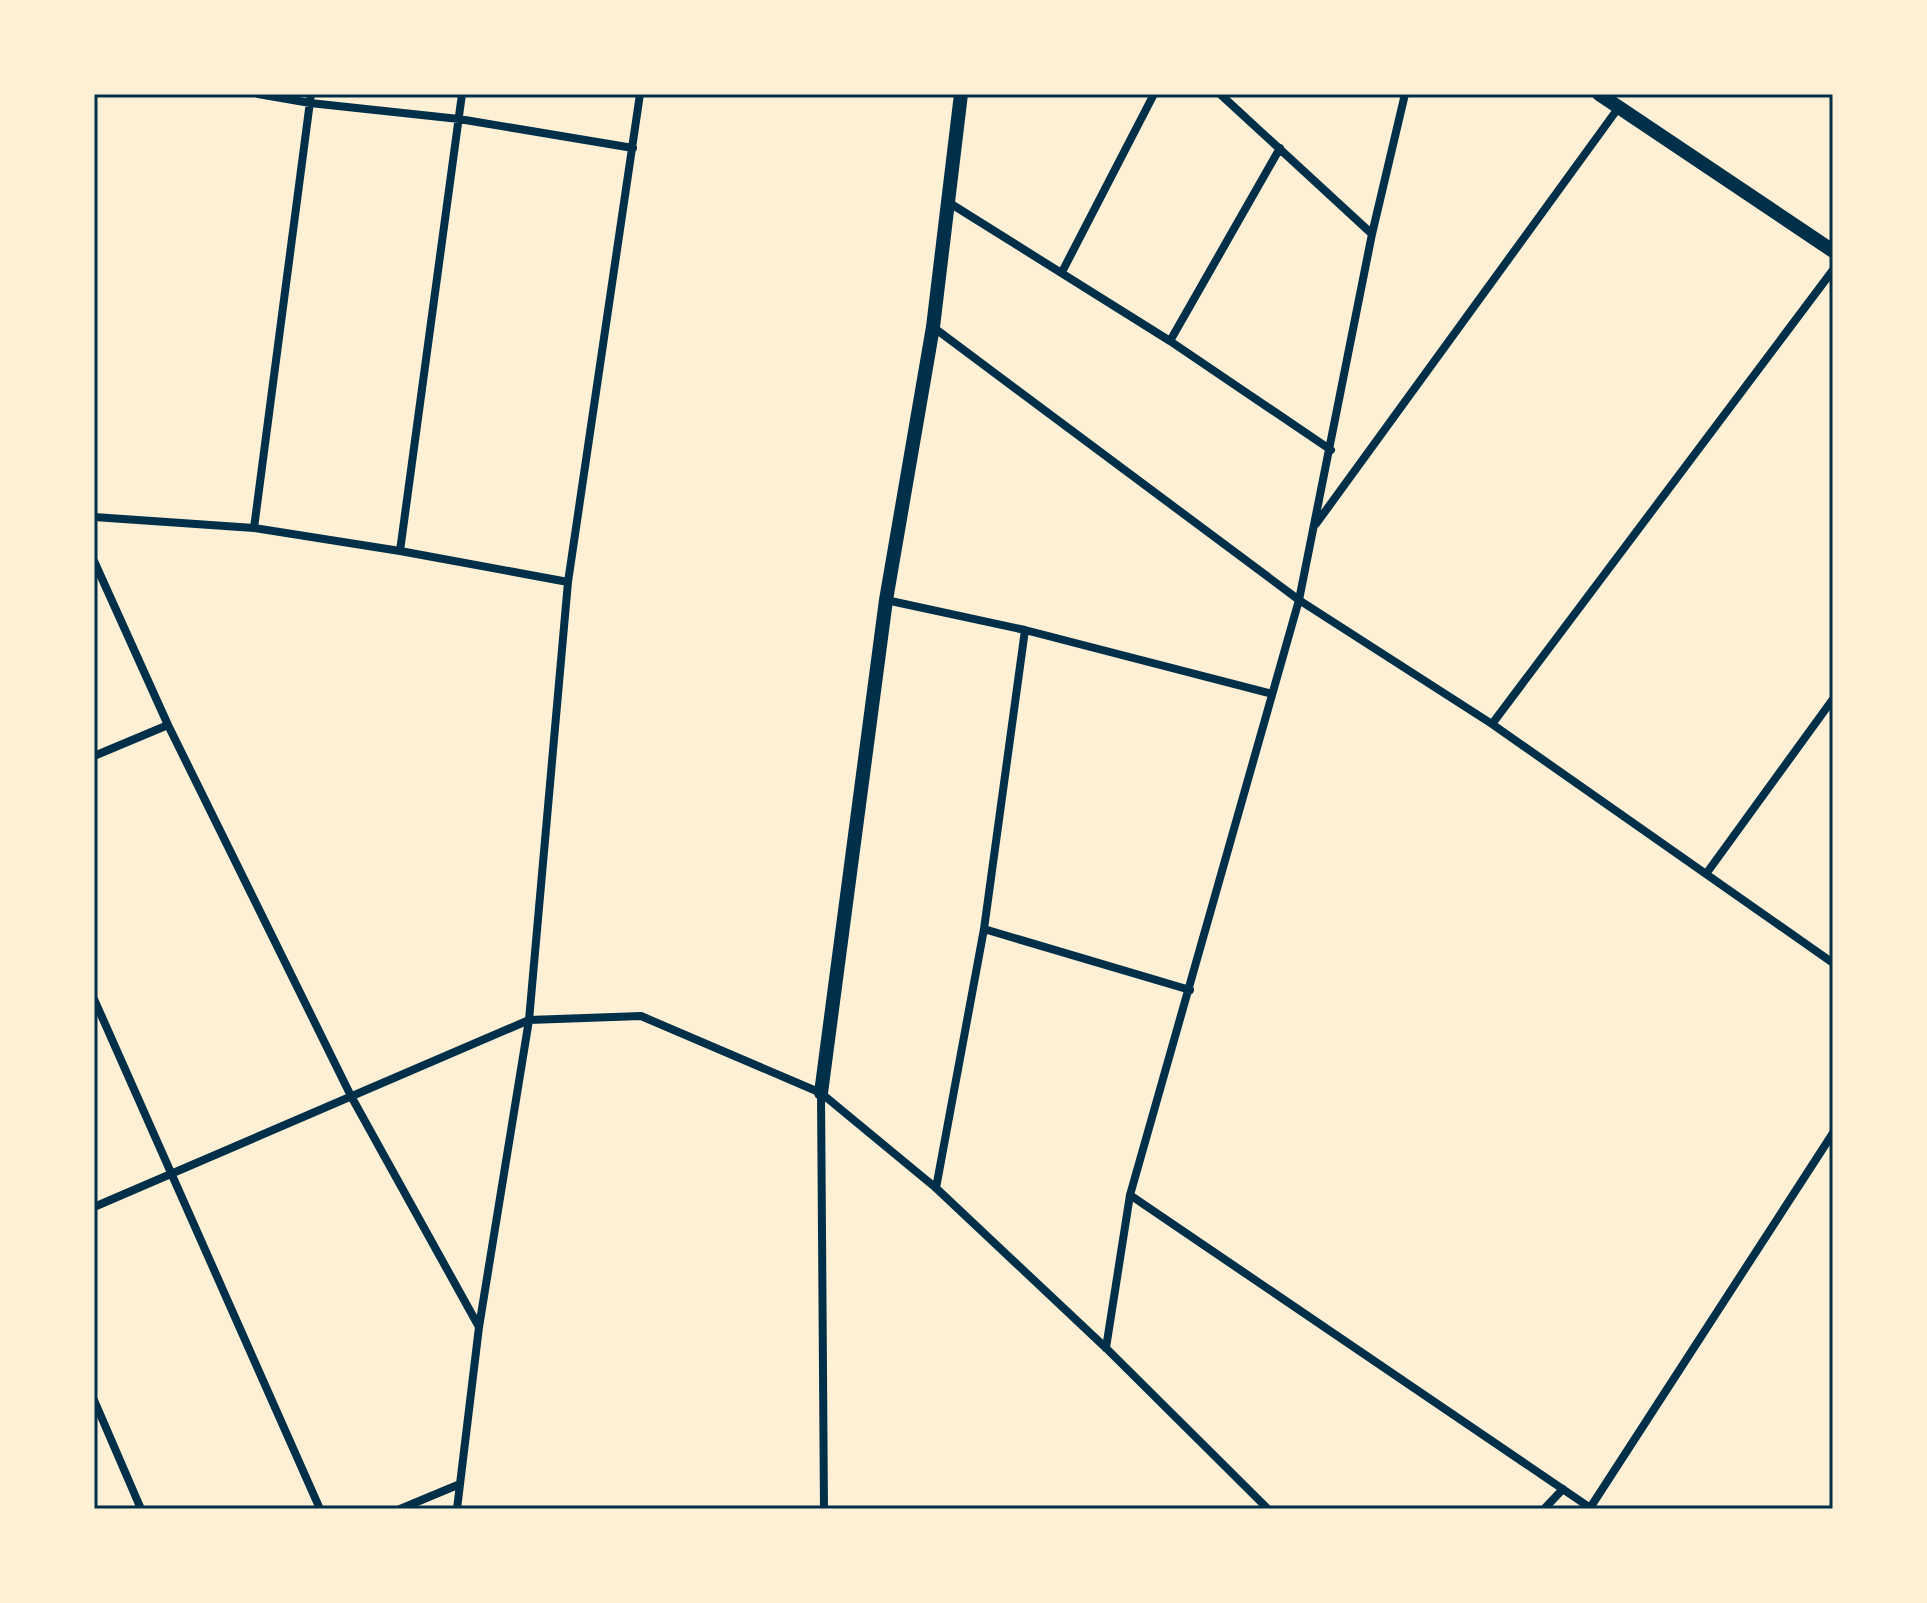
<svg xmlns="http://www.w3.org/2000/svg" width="1927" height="1603" font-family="'Exo 2',sans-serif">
<rect width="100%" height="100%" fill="#fdf0d5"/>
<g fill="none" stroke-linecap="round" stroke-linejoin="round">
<path stroke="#003049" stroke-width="8" d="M258,94L310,103L459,119L633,148
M1220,94L1372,234
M948,202L1170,341L1331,450
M1062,272L1154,94
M933,327L1299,600L1492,724L1833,963
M1170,341L1280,148
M94,517L254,528L400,551L568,582
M1316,524L1619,107
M254,528L311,94
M400,551L462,94
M94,561L168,725L351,1096L479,1327
M886,600L1025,630L1272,694
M1492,724L1833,270
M94,756L168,725
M1706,874L1833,699
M984,929L1190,990
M94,999L320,1509
M821,1093L824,1509
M936,1188L984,929L1025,630
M1130,1195L1592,1509
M94,1207L529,1020L641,1016L821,1093L936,1188L1106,1348L1268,1509
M1106,1348L1130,1195L1299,600L1372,234L1405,94
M94,1400L141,1509
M1590,1508L1833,1133
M400,1509L460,1484
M457,1509L479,1327L529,1020L568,582L640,94
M1544,1509L1563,1489"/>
<path stroke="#003049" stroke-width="14" d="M1599,94L1833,251
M821,1093L886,600L933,327L961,94"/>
</g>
<rect width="1927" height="1603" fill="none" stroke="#fdf0d5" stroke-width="192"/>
<rect x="96" y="96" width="1735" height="1411" fill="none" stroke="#003049" stroke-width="3"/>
</svg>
